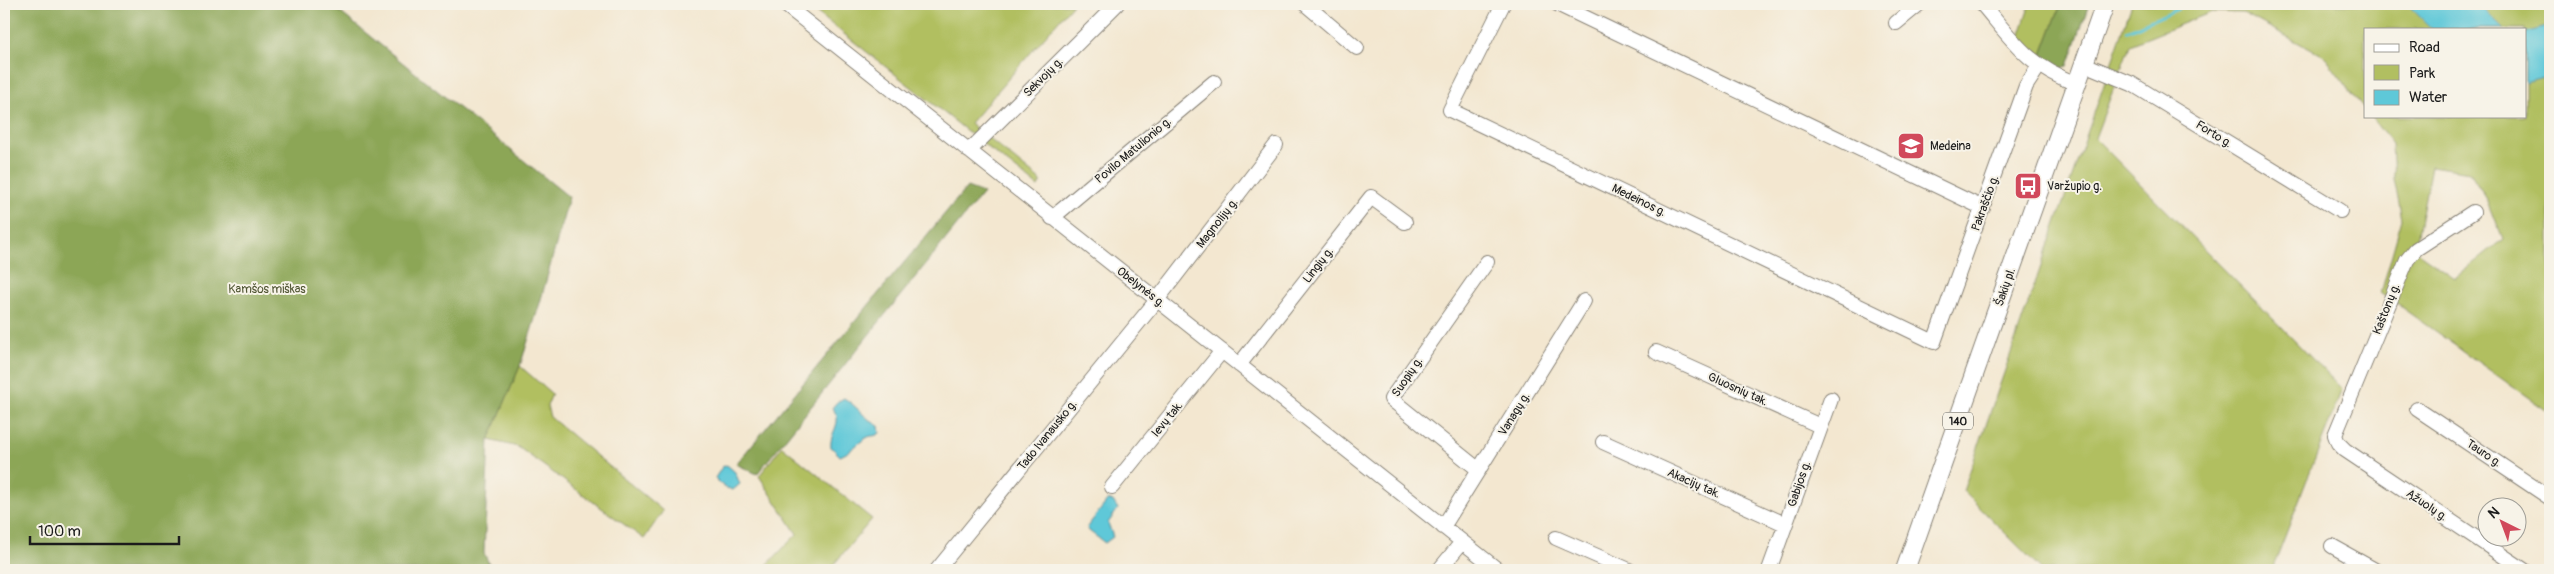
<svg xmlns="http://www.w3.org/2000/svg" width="2554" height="574" font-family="Pangolin,sans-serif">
<rect width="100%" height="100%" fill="#f7f3e8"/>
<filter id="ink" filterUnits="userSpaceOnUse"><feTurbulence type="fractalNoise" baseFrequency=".02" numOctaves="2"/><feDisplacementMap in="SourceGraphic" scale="10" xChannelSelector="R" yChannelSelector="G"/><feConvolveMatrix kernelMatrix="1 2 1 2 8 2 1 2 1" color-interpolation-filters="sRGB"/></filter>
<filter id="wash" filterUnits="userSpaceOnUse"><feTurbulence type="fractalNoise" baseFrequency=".0096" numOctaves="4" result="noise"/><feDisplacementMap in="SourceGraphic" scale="20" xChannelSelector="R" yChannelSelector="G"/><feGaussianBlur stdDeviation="1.12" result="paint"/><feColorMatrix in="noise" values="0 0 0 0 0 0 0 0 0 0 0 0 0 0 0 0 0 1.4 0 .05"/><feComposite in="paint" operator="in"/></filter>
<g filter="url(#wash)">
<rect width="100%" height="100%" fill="#f3e7d0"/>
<path fill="#b1bf61" stroke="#666e3e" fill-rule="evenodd" d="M806,4H1073L970,123L1041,181L1038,187Z
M2030,4H2061L2040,60L2019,37Z
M2132,4H2550V413L2381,293L2402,219L2394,179L2392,144L2370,116H2525V29H2365V110L2325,57L2243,13L2212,12L2130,45L2095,138L2342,389L2272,570H2042L1963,491ZM2431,166L2470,172L2488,201L2503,239L2455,278L2415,250Z
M520,366L552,394L547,406L550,417L663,511L644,539L518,447L489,440Z
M782,446L872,519L829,570H762L797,534L759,476Z"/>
<path fill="#8ca657" stroke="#54613a" d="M4,4H330L569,197L540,303L520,366L489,440L484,553L492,570H4Z
M2061,4H2089L2068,66L2059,69L2040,60Z
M967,187L983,193L757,474L736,464Z"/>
<path fill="#5ec8d8" stroke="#3d727a" d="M2407,4H2479L2504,29H2432Z
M2550,26V76L2525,83V33Z
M844,398C857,406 865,419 879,426L880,433C875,437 873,435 868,437C858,442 851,452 840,456L831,447C829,432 845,422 832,408L837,402Z
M727,465L735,472L740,484L733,490L724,487L715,478L722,467Z
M1108,500L1113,501L1118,509L1108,523L1113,537L1105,543L1089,531L1087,527Z"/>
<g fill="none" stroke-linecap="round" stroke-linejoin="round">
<path stroke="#5ec8d8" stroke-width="3" d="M2127,31L2189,4"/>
</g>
</g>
<g filter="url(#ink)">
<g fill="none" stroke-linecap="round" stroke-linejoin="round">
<g stroke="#888276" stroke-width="16">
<path id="minor" d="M784,4L1498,570
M1305,4L1357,48
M1503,4L1450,110L1934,342L2026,86L2039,66
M1557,4L1983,208
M1982,4C2014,42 2028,66 2077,84
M1896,23L1919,4
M2084,64L2132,84L2340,211
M969,151L1117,4
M2473,212L2416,249L2407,260L2335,435L2338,443L2345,450L2524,570
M1052,218L1214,82
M1656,352L1820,426
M1239,365L1371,197L1405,222
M2417,409L2550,498
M1603,442L1785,524
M1479,470L1391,399L1487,262
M1112,487L1222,351
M1443,527L1584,301
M1556,538L1629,570
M2332,546L2375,570
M937,570L1157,300L1276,145
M1439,570L1462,542
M1769,570L1831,399"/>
</g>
<g stroke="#888276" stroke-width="20">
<path id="major" d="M1905,570L2105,4"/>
</g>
<use href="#minor" stroke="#fff" stroke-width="14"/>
<use href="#major" stroke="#fff" stroke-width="18"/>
</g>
</g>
<defs>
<g id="school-square" transform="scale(1.4375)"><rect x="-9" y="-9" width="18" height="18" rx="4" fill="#d1495b" stroke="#f7f3e8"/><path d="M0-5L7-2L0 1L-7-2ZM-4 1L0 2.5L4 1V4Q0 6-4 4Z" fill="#fff"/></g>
<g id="bus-square" transform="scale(1.4375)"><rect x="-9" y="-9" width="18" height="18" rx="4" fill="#d1495b" stroke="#f7f3e8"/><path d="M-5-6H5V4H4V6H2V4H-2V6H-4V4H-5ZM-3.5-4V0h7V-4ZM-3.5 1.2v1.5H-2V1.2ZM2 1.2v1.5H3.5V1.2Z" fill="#fff"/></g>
</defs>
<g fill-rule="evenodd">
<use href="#school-square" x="1911" y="146"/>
<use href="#bus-square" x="2028" y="186"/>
</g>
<g text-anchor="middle" stroke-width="4" stroke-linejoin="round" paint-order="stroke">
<rect fill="#f7f3e8" stroke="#5e5c59" stroke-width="1" x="1943" y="412.5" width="30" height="17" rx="4"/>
<g font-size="11" font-weight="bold" fill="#1c1c1c">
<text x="1958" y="425">140</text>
</g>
<g font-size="12" fill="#1c1c1c" stroke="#f7f3e8">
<text transform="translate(1043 77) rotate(-45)" y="4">Sekvojų g.</text>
<text transform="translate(2214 134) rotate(32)" y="4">Forto g.</text>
<text transform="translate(1133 150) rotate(-40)" y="4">Povilo Matulionio g.</text>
<text transform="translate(1639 200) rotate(26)" y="4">Medeinos g.</text>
<text transform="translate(1985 203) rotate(-70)" y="4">Pakraščio g.</text>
<text transform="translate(1217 223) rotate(-52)" y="4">Magnolijų g.</text>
<text transform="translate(1318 265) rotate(-52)" y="4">Lingių g.</text>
<text transform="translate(1141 287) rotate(38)" y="4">Obelynės g.</text>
<text transform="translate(2005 287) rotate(-71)" y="4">Šakių pl.</text>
<text transform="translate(2386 309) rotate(-68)" y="4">Kaštonų g.</text>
<text transform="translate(1407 377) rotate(-56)" y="4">Suopių g.</text>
<text transform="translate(1738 389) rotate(24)" y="4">Gluosnių tak.</text>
<text transform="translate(1514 414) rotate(-58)" y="4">Vanagų g.</text>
<text transform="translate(1167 419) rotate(-51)" y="4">Ievų tak.</text>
<text transform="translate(1047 435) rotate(-51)" y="4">Tado Ivanausko g.</text>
<text transform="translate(2484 453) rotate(34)" y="4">Tauro g.</text>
<text transform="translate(1694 483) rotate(24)" y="4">Akacijų tak.</text>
<text transform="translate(1799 484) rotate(-71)" y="4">Gabijos g.</text>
<text transform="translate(2427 505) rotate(34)" y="4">Ąžuolų g.</text>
</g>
<g font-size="12" fill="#1c1c1c" stroke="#f7f3e8" text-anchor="start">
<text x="1930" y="150">Medeina</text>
<text x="2047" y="190">Varžupio g.</text>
</g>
<g font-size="12" fill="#505534" stroke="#f7f3e8">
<text x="267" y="293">Kamšos miškas</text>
</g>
</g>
<rect width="2554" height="574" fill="none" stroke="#f7f3e8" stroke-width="20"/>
<rect x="2364" y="28" width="162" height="90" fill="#f7f3e8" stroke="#9f9d96"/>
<rect x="2374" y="44" width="25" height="8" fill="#ffffff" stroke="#9f9d96"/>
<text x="2409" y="52" font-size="15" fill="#1c1c1c">Road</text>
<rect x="2374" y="65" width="25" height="15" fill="#b1bf61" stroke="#9f9d96"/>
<text x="2409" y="78" font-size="15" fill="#1c1c1c">Park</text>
<rect x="2374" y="90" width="25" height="15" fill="#5ec8d8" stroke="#9f9d96"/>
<text x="2409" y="102" font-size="15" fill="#1c1c1c">Water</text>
<g transform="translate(2502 522) rotate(318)"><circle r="24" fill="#f7f3e8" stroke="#9f9d96"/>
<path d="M0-4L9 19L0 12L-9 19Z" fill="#d1495b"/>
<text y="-8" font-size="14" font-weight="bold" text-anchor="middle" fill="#1c1c1c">N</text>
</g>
<path d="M30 536v8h149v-8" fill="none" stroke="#1c1c1c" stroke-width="2.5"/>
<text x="38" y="536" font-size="15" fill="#1c1c1c" stroke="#f7f3e8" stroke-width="4" paint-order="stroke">100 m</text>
</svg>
